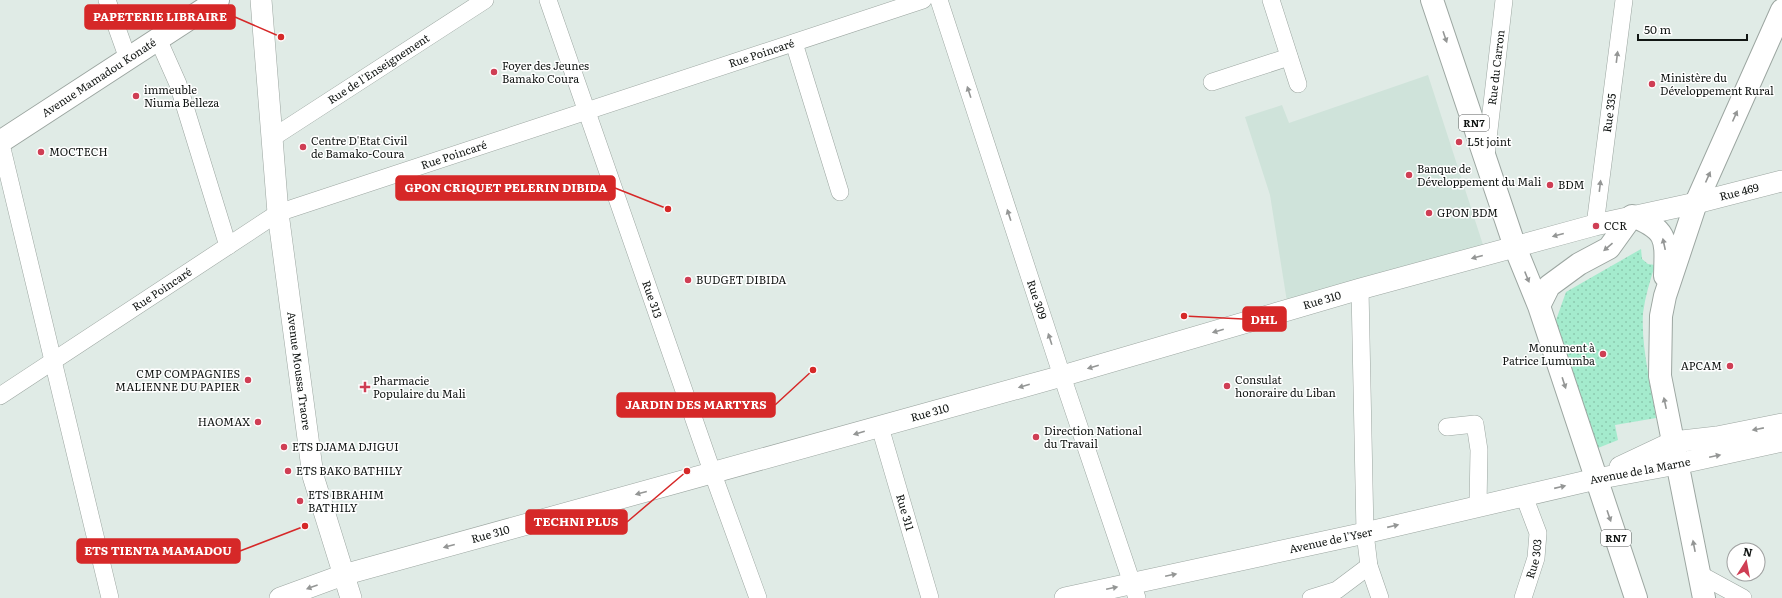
<svg xmlns="http://www.w3.org/2000/svg" width="1782" height="598" font-family="Literata,serif">
<defs>
<pattern id="grass-dots" width="8" height="8" patternUnits="userSpaceOnUse"><rect width="8" height="8" fill="#a4ebcd"/><path d="M2 2h.1M6 6h.1" fill="none" stroke="#8cc9af" stroke-width="1.8" stroke-linecap="round"/></pattern>
</defs>
<rect width="100%" height="100%" fill="#e0ebe6"/>
<path fill="#cfe3da" d="M1428,75L1485,251L1288,308L1270,195L1245,117L1282,105L1289,123Z"/>
<path fill="url(#grass-dots)" d="M1641,249L1642,259L1648,264L1655,265C1650,281 1645,297 1643,313C1641,348 1651,384 1656,418L1615,425L1618,440L1598,448L1555,323L1566,292Z"/>
<g fill="none" stroke-linecap="round" stroke-linejoin="round">
<g stroke="#9ca6a1" stroke-width="18">
<g id="minor">
<path d="M107,0L128,59"/>
<path id="s1" d="M548,0L713,474L758,598"/>
<path id="s2" d="M939,0L1062,376L1137,598"/>
<path d="M1271,0L1298,84"/>
<path d="M158,39L178,84L228,246"/>
<path d="M794,43L840,192"/>
<path d="M1212,82L1289,57"/>
<path id="s3" d="M272,138L485,0"/>
<path d="M0,140L110,598"/>
<path id="s4" d="M1486,156L1504,0"/>
<path id="s5" d="M1595,225L1624,0"/>
<path d="M1360,289L1365,533L1369,566L1380,598"/>
<path id="s6" d="M0,396L278,213L923,0"/>
<path id="s7" d="M880,427L930,598"/>
<path d="M1447,427L1475,424L1479,450L1478,506"/>
<path d="M1699,574L1743,598"/>
<path d="M1311,598L1337,590L1369,566"/>
<path id="s8" d="M1523,598L1536,558L1538,533L1524,496"/>
</g>
</g>
<g stroke="#9ca6a1" stroke-width="22">
<g id="tertiary">
<path id="s9" d="M261,0L278,213L313,476L351,598"/>
<path d="M1620,467L1673,442L1717,437L1782,424"/>
<path id="s10" d="M280,598L343,575L1062,376L1360,289L1595,225L1696,203L1782,181"/>
<path id="s11" d="M1065,598L1365,533L1596,479L1677,464L1782,441"/>
</g>
</g>
<g stroke="#9ca6a1" stroke-width="24">
<g id="secondary">
<path id="s12" d="M0,142L218,0"/>
</g>
</g>
<g stroke="#9ca6a1" stroke-width="24">
<path id="primary" d="M1432,0L1515,247L1539,306L1636,598
M1539,306L1549,286L1579,264L1609,248L1632,216C1669,230 1666,240 1665,276
M1704,598L1660,376L1661,316L1665,296L1696,203L1782,10"/>
</g>
<use href="#minor" stroke="#fff" stroke-width="17"/>
<use href="#tertiary" stroke="#fff" stroke-width="21"/>
<use href="#secondary" stroke="#fff" stroke-width="22"/>
<use href="#primary" stroke="#fff" stroke-width="22"/>
</g>
<defs><path id="oneway-solid" d="M-6-.8H1V-3.2L6.5 0L1 3.2V.8H-6Z"/></defs>
<g fill="#949695">
<use href="#oneway-solid" transform="translate(1445 37) rotate(71)"/>
<use href="#oneway-solid" transform="translate(1617 57) rotate(-83)"/>
<use href="#oneway-solid" transform="translate(969 92) rotate(-108)"/>
<use href="#oneway-solid" transform="translate(1735 116) rotate(-66)"/>
<use href="#oneway-solid" transform="translate(1708 177) rotate(-66)"/>
<use href="#oneway-solid" transform="translate(1600 186) rotate(-83)"/>
<use href="#oneway-solid" transform="translate(1009 215) rotate(-108)"/>
<use href="#oneway-solid" transform="translate(1558 235) rotate(165)"/>
<use href="#oneway-solid" transform="translate(1664 244) rotate(-102)"/>
<use href="#oneway-solid" transform="translate(1608 247) rotate(139)"/>
<use href="#oneway-solid" transform="translate(1477 257) rotate(165)"/>
<use href="#oneway-solid" transform="translate(1527 277) rotate(68)"/>
<use href="#oneway-solid" transform="translate(1218 331) rotate(164)"/>
<use href="#oneway-solid" transform="translate(1050 339) rotate(-108)"/>
<use href="#oneway-solid" transform="translate(1093 367) rotate(164)"/>
<use href="#oneway-solid" transform="translate(1564 383) rotate(72)"/>
<use href="#oneway-solid" transform="translate(1024 386) rotate(164)"/>
<use href="#oneway-solid" transform="translate(1665 403) rotate(-102)"/>
<use href="#oneway-solid" transform="translate(1758 429) rotate(169)"/>
<use href="#oneway-solid" transform="translate(859 433) rotate(164)"/>
<use href="#oneway-solid" transform="translate(1715 456) rotate(-12)"/>
<use href="#oneway-solid" transform="translate(1560 487) rotate(-13)"/>
<use href="#oneway-solid" transform="translate(641 493) rotate(165)"/>
<use href="#oneway-solid" transform="translate(1609 516) rotate(71)"/>
<use href="#oneway-solid" transform="translate(1393 526) rotate(-13)"/>
<use href="#oneway-solid" transform="translate(449 546) rotate(165)"/>
<use href="#oneway-solid" transform="translate(1694 546) rotate(-101)"/>
<use href="#oneway-solid" transform="translate(1171 575) rotate(-12)"/>
<use href="#oneway-solid" transform="translate(312 587) rotate(160)"/>
<use href="#oneway-solid" transform="translate(1112 588) rotate(-12)"/>
</g>
<g fill="#cf3e54" stroke="#fff" stroke-width="1.5">
<circle cx="494" cy="72" r="4"/>
<circle cx="1652" cy="84" r="4"/>
<circle cx="136" cy="96" r="4"/>
<circle cx="1459" cy="142" r="4"/>
<circle cx="303" cy="147" r="4"/>
<circle cx="41" cy="152" r="4"/>
<circle cx="1409" cy="175" r="4"/>
<circle cx="1550" cy="185" r="4"/>
<circle cx="1429" cy="213" r="4"/>
<circle cx="1596" cy="226" r="4"/>
<circle cx="688" cy="280" r="4"/>
<circle cx="1603" cy="354" r="4"/>
<circle cx="1730" cy="366" r="4"/>
<circle cx="248" cy="380" r="4"/>
<circle cx="1227" cy="386" r="4"/>
<path d="M363 381h4v4h4v4h-4v4h-4v-4h-4v-4h4z"/>
<circle cx="258" cy="422" r="4"/>
<circle cx="1036" cy="437" r="4"/>
<circle cx="284" cy="447" r="4"/>
<circle cx="288" cy="471" r="4"/>
<circle cx="300" cy="501" r="4"/>
</g>
<g text-anchor="middle" stroke-width="3" stroke-linejoin="round" paint-order="stroke">
<g fill="#fff" stroke="#585b5a" stroke-width="1">
<rect x="1459" y="115" width="30" height="16" rx="3"/>
<rect x="1601" y="530" width="30" height="16" rx="3"/>
</g>
<g font-size="10" font-weight="bold" fill="#111513">
<text x="1474" y="127">RN7</text>
<text x="1616" y="542">RN7</text>
</g>
<g font-size="11" fill="#111513" stroke="#fff">
<text dy="4" stroke="none"><textPath href="#s6" startOffset="842">Rue Poincaré</textPath></text>
<text dy="4" stroke="none"><textPath href="#s4" startOffset="89">Rue du Carron</textPath></text>
<text dy="4" stroke="none"><textPath href="#s3" startOffset="127">Rue de l'Enseignement</textPath></text>
<text dy="4" stroke="none"><textPath href="#s12" startOffset="118">Avenue Mamadou Konaté</textPath></text>
<text dy="4" stroke="none"><textPath href="#s5" startOffset="113">Rue 335</textPath></text>
<text dy="4" stroke="none"><textPath href="#s6" startOffset="518">Rue Poincaré</textPath></text>
<text dy="4" stroke="none"><textPath href="#s10" startOffset="1515">Rue 469</textPath></text>
<text dy="4" stroke="none"><textPath href="#s6" startOffset="194">Rue Poincaré</textPath></text>
<text dy="4" stroke="none"><textPath href="#s1" startOffset="317">Rue 313</textPath></text>
<text dy="4" stroke="none"><textPath href="#s2" startOffset="315">Rue 309</textPath></text>
<text dy="4" stroke="none"><textPath href="#s10" startOffset="1084">Rue 310</textPath></text>
<text dy="4" stroke="none"><textPath href="#s9" startOffset="373">Avenue Moussa Traore</textPath></text>
<text dy="4" stroke="none"><textPath href="#s10" startOffset="676">Rue 310</textPath></text>
<text dy="4" stroke="none"><textPath href="#s11" startOffset="589">Avenue de la Marne</textPath></text>
<text dy="4" stroke="none"><textPath href="#s7" startOffset="89">Rue 311</textPath></text>
<text dy="4" stroke="none"><textPath href="#s10" startOffset="220">Rue 310</textPath></text>
<text dy="4" stroke="none"><textPath href="#s11" startOffset="272">Avenue de l'Yser</textPath></text>
<text dy="4" stroke="none"><textPath href="#s8" startOffset="41">Rue 303</textPath></text>
</g>
<g font-size="11" fill="#111513" stroke="#fff" text-anchor="start">
<text x="502" y="70">Foyer des Jeunes<tspan x="502" dy="13">Bamako Coura</tspan></text>
<text x="1660" y="82">Ministère du<tspan x="1660" dy="13">Développement Rural</tspan></text>
<text x="144" y="94">immeuble<tspan x="144" dy="13">Niuma Belleza</tspan></text>
<text x="311" y="145">Centre D'Etat Civil<tspan x="311" dy="13">de Bamako-Coura</tspan></text>
<text x="1467" y="146">L5t joint</text>
<text x="49" y="156">MOCTECH</text>
<text x="1417" y="173">Banque de<tspan x="1417" dy="13">Développement du Mali</tspan></text>
<text x="1558" y="189">BDM</text>
<text x="1437" y="217">GPON BDM</text>
<text x="1604" y="230">CCR</text>
<text x="696" y="284">BUDGET DIBIDA</text>
<text x="1595" y="352" text-anchor="end">Monument à<tspan x="1595" dy="13">Patrice Lumumba</tspan></text>
<text x="1722" y="370" text-anchor="end">APCAM</text>
<text x="240" y="378" text-anchor="end">CMP COMPAGNIES<tspan x="240" dy="13">MALIENNE DU PAPIER</tspan></text>
<text x="1235" y="384">Consulat<tspan x="1235" dy="13">honoraire du Liban</tspan></text>
<text x="373" y="385">Pharmacie<tspan x="373" dy="13">Populaire du Mali</tspan></text>
<text x="250" y="426" text-anchor="end">HAOMAX</text>
<text x="1044" y="435">Direction National<tspan x="1044" dy="13">du Travail</tspan></text>
<text x="292" y="451">ETS DJAMA DJIGUI</text>
<text x="296" y="475">ETS BAKO BATHILY</text>
<text x="308" y="499">ETS IBRAHIM<tspan x="308" dy="13">BATHILY</tspan></text>
</g>
</g>
<path fill="none" stroke="#d62828" stroke-width="1.5" d="M281 37L235 17M668 209L615 188M1184 316L1243 319M813 370L775 405M687 471L627 522M305 526L240 551"/>
<g fill="#d62828" stroke="#fff" stroke-width="1.5">
<circle cx="281" cy="37" r="4"/>
<circle cx="668" cy="209" r="4"/>
<circle cx="1184" cy="316" r="4"/>
<circle cx="813" cy="370" r="4"/>
<circle cx="687" cy="471" r="4"/>
<circle cx="305" cy="526" r="4"/>
</g>
<g fill="#d62828" stroke="#d62828" stroke-width="1.5">
<rect x="85" y="5" width="150" height="24" rx="4"/>
<rect x="396" y="176" width="219" height="24" rx="4"/>
<rect x="1243" y="307" width="43" height="24" rx="4"/>
<rect x="617" y="393" width="158" height="24" rx="4"/>
<rect x="526" y="510" width="101" height="24" rx="4"/>
<rect x="77" y="539" width="163" height="24" rx="4"/>
</g>
<g font-size="12" text-anchor="middle" font-weight="bold" fill="#fff">
<text x="160" y="21">PAPETERIE LIBRAIRE</text>
<text x="506" y="192">GPON CRIQUET PELERIN DIBIDA</text>
<text x="1264" y="324">DHL</text>
<text x="696" y="409">JARDIN DES MARTYRS</text>
<text x="576" y="526">TECHNI PLUS</text>
<text x="158" y="555">ETS TIENTA MAMADOU</text>
</g>
<g transform="translate(1746 562) rotate(11)"><circle r="19" fill="#ffffff" stroke="#a0a1a1"/>
<path d="M0-3L7 15L0 10L-7 15Z" fill="#cf3e54"/>
<text y="-6" font-size="11" font-weight="bold" text-anchor="middle" fill="#111513">N</text>
</g>
<path d="M1638 34v6h109v-6" fill="none" stroke="#111513" stroke-width="2"/>
<text x="1644" y="34" font-size="12" fill="#111513" stroke="#ffffff" stroke-width="3" paint-order="stroke">50 m</text>
</svg>
